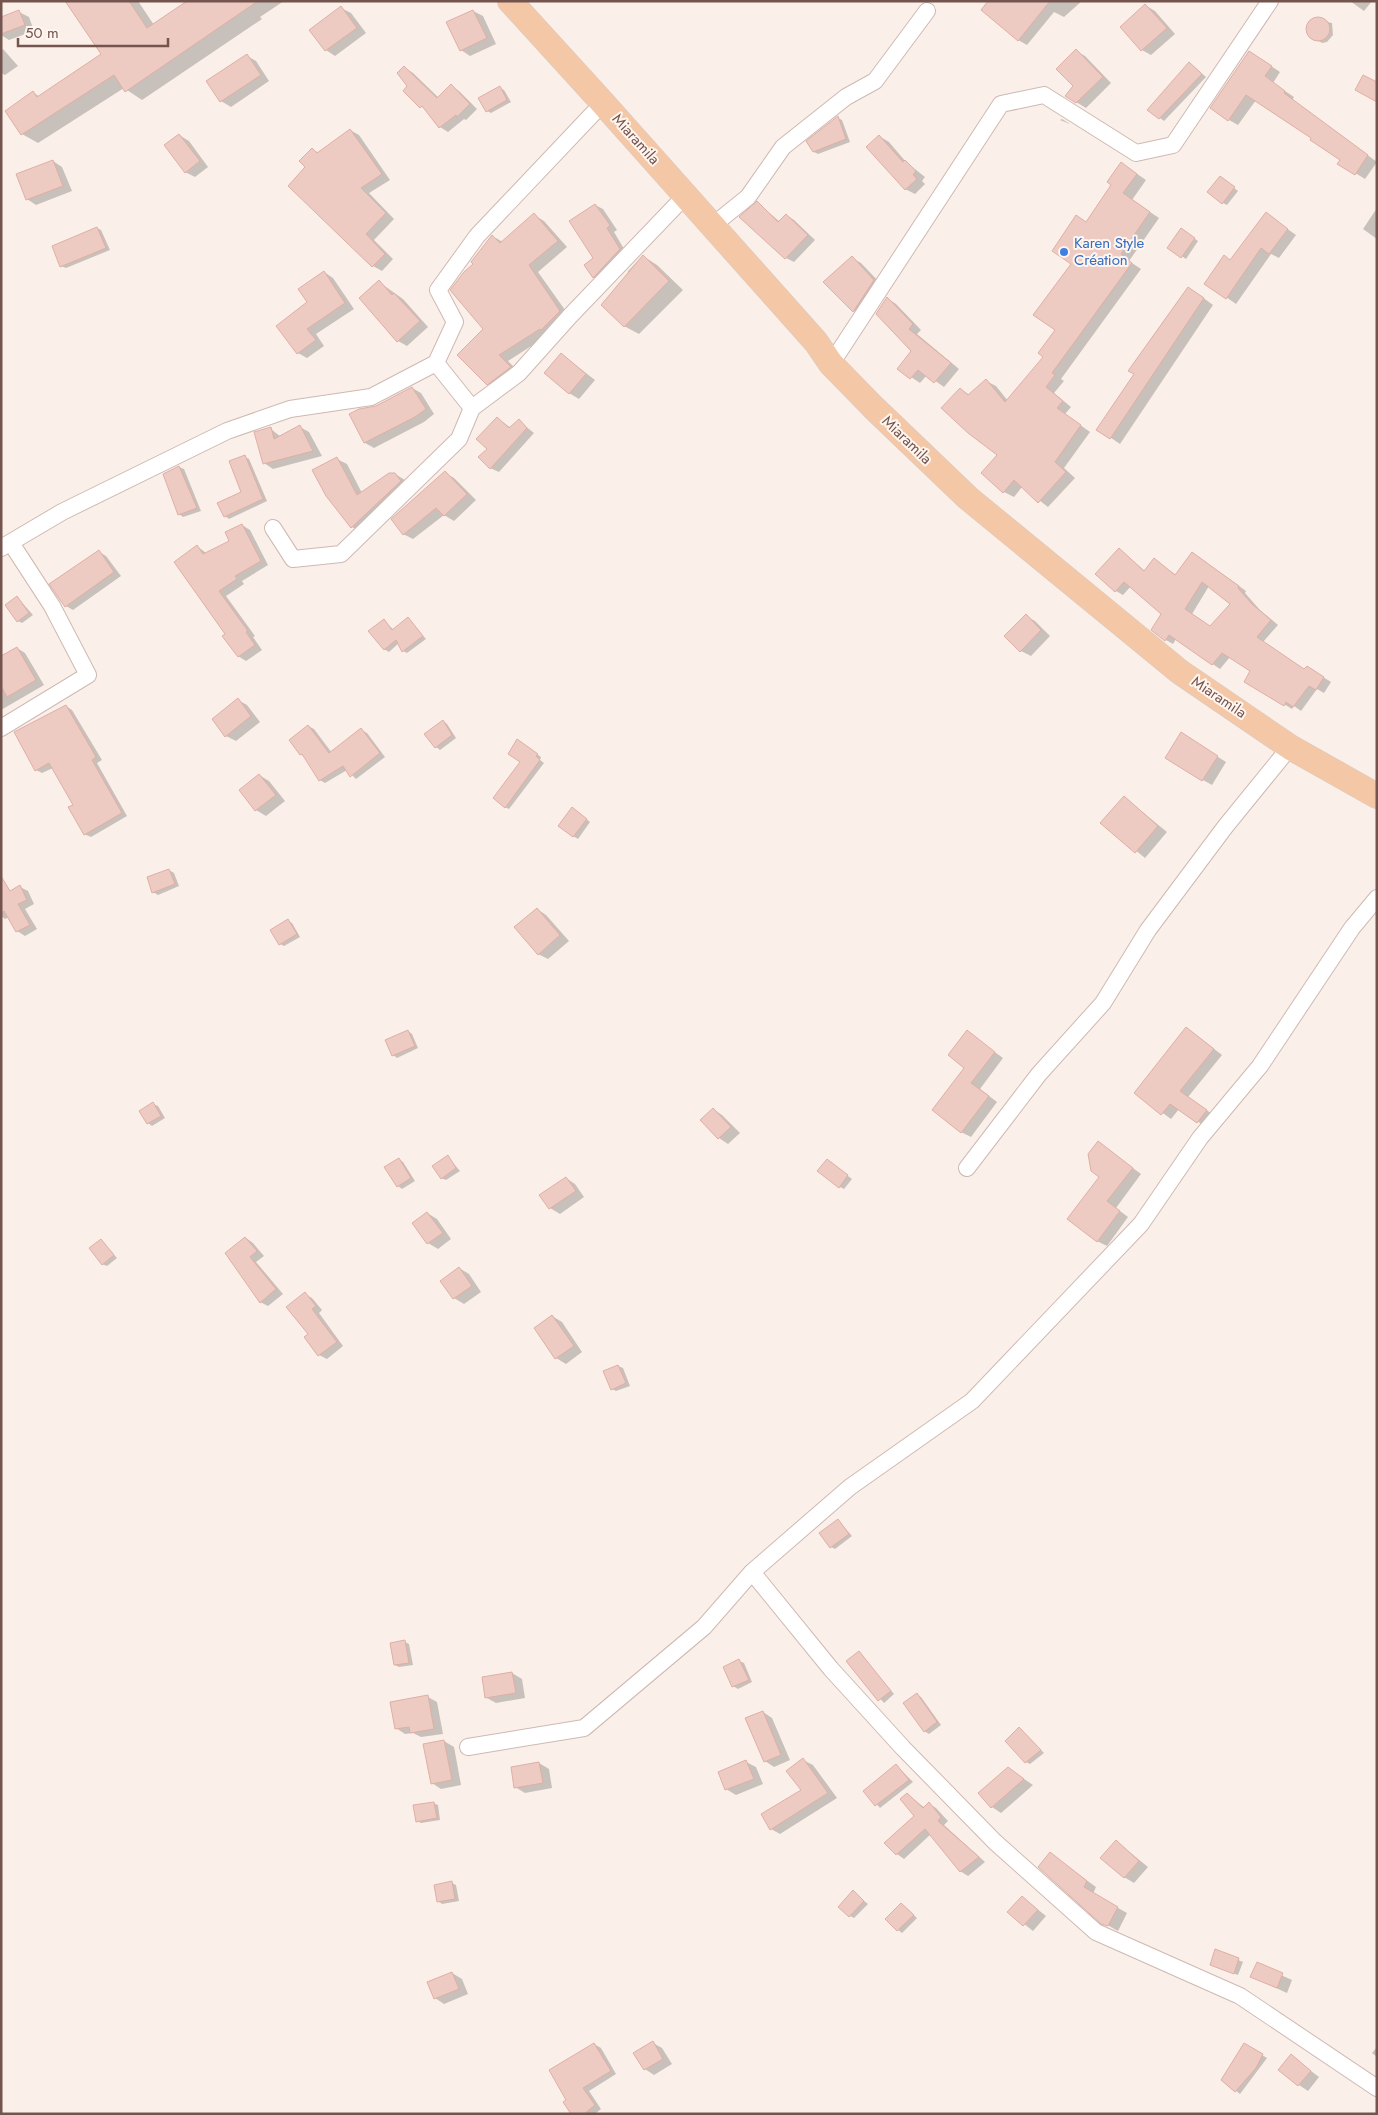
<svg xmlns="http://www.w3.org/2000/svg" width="1378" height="2115" font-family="Jost,sans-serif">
<rect width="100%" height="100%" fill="#fbf0e9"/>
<path fill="#0003" fill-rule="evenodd" d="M67,1H138L154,25L189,1H284L260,17L262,19L142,100L124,88L38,143L22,134L34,93L40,97L103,54Z
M989,1H1082L1064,17L1054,12L1027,45L1018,40Z
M1350,1H1372L1364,11Z
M1145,5L1155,11L1175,34L1151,55L1142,50Z
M341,8L351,13L366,33L335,56L326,50L311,30Z
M473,11L483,16L496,44L470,56L461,50Z
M19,12L29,17L34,31L9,40L1,35V19Z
M1314,19L1332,23L1333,35L1327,42L1322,43L1309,35L1308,26Z
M3,49L18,66L5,75L1,73V50Z
M1076,51L1085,56L1111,83L1086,108L1066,96L1074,85Z
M247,56L256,61L269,81L231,107L221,101Z
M1259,58L1280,72L1273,83L1294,97L1292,100L1377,162L1365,179L1339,163L1341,160L1313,137L1256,100L1238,125L1229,120Z
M1193,66L1206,77L1164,121L1148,109Z
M405,68L413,73L439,98L451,86L459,91L477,109L466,120L464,119L448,132L440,127L428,112L405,91L409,86Z
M500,88L504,90L511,102L491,113L487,111Z
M838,118L842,120L850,142L818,154L814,152Z
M1062,119L1070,124L1060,120Z
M350,130L359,135L390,180L369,193L394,219L374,240L393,259L382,271L373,266L306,167L312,149L319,153Z
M179,135L189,141L208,167L195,177L185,172Z
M879,136L889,142L906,162L925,177L922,181L925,184L915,194L905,189Z
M53,161L62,167L72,191L36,205L27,199Z
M1130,169L1146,180L1132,200L1159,218L1129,261L1141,269L1061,379L1064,381L1054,393L1071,407L1065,414L1090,432L1064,468L1075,478L1048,507L1022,487L1014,497L1004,492L999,454L960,389L970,395L986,381L996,386L1008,401L1044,356L1056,330L1087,223Z
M1224,180L1238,191L1227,205L1223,203Z
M758,203L780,222L786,215L794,220L815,240L794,262L786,258Z
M595,205L603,209L617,230L614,232L627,254L601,281L593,277Z
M1377,208V239L1363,229Z
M1266,214L1296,235L1279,258L1271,254L1236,304L1206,283L1231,261Z
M534,215L544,221L567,247L538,272L570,317L550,334L508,361L520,373L498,389L488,384L485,329L474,264L492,236L503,242Z
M97,228L101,230L110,250L66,268L61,266Z
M1185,232L1198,241L1186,259L1169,248Z
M643,256L657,265L683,290L639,334L624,326L628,271Z
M852,258L861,263L883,286L863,316L854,311L825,282Z
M324,272L333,278L354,309L316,334L324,346L307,358L298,353L308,303Z
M379,282L403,299L428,327L407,346L398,341Z
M1198,294L1213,305L1120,444L1098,429L1135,374L1130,370L1165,319L1167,320Z
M887,298L896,304L921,330L917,334L959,369L944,387L927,375L920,383L899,369L913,351Z
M561,354L595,380L579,399L569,393Z
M412,388L421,393L434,414L424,422L374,448L365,443L350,415L376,407Z
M497,418L511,428L519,421L534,433L499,472L490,468L488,449Z
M300,427L309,432L322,456L273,469L264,463L271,429L281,437Z
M245,457L249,459L267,501L229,519L225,516L242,493Z
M337,459L347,464L362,493L395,474L405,480L410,487L361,533L352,527L327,495Z
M179,467L184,469L201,511L183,517L179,514Z
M445,473L454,478L476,500L454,521L444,515L413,539L403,534Z
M242,525L250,530L268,565L242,581L244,584L226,596L255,636L253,637L262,650L246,661L238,656L227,635L197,546L206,553L230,541Z
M1119,550L1145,571L1155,560L1176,575L1200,558L1246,591L1245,593L1260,610L1278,625L1263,642L1305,671L1315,672L1331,682L1324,693L1317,689L1301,711L1294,706L1292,709L1246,681L1252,671L1230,657L1220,669L1176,639L1173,644L1166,640L1153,630L1163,614L1131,586L1123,595L1116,591ZM1209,586L1232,603L1210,627L1192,614Z
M99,552L106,556L121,576L73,610L66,606Z
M17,597L33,615L22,623L18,621Z
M1026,616L1035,621L1050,636L1031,656L1021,651Z
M408,619L426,639L407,653L403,651L399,643L389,652L384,649V621L394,630Z
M17,648L25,653L44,685L1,710V657Z
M238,700L247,705L260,722L236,741L226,736Z
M66,706L72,710L102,760L97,763L127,816L91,837L84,834L75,805L53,768L42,773L36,770Z
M443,721L447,724L456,738L440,750L436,747Z
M308,726L314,729L332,753L361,730L367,733L385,757L356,779L347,770L325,783L320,780L305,757L301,754Z
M1191,740L1226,762L1212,785L1203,780Z
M522,743L541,757L540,760L544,763L509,809L505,807L521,762Z
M259,775L269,781L285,801L266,816L256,810L240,790Z
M1124,797L1167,832L1145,858L1102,823Z
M577,811L590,822L578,839L573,836Z
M169,870L174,873L179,886L158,895L153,892Z
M20,887L28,891L34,904L25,909L37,929L25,936L17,931L9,917L5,919L1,916V896Z
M537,909L546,915L569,941L548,959L538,954Z
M288,921L292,923L300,937L284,946L280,944Z
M1187,1028L1222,1055L1188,1097L1215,1116L1206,1127L1179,1109L1171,1119L1135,1093Z
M408,1031L412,1034L418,1048L397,1058L393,1055Z
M967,1032L1003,1058L980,1089L997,1102L971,1137L961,1132Z
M153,1104L158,1106L165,1118L152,1126L148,1123Z
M713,1109L722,1115L740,1133L728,1144L719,1138L701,1120Z
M1099,1143L1141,1174L1116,1208L1128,1217L1107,1246L1097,1241L1101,1177Z
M448,1157L460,1171L446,1180L441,1178Z
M399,1159L403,1162L415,1181L402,1189L398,1186Z
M831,1163L852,1179L844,1189L840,1187Z
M566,1178L575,1184L584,1197L560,1214L550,1208L541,1195Z
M427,1213L437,1219L451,1239L438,1249L428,1243L414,1223Z
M246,1238L253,1243L264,1256L256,1262L283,1294L268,1306L260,1302Z
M101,1240L117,1258L107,1266L102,1264Z
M459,1268L469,1274L481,1292L464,1304L454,1298L442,1281Z
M305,1294L312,1298L322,1310L319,1313L343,1346L327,1359L319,1355Z
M552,1316L562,1322L582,1352L566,1364L556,1358L535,1328Z
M618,1366L623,1368L630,1386L616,1391L612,1389Z
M838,1520L852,1536L835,1549L831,1547Z
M405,1642L409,1644L413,1665L399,1667L395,1665Z
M859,1653L894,1694L884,1703L848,1661Z
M739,1661L744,1663L752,1682L738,1689L733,1686Z
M512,1673L522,1679L525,1698L496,1703L487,1698Z
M917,1695L921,1697L941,1725L929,1734L924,1731Z
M428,1697L437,1702L443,1734L421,1737L413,1733L405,1734L396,1728Z
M763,1712L772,1718L790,1760L774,1767L765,1761Z
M1020,1729L1044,1753L1030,1764L1026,1762Z
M444,1741L454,1747L461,1785L441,1789L432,1783Z
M803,1760L813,1765L837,1798L780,1834L771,1829L803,1791Z
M746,1762L756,1767L763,1784L736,1795L726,1789Z
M539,1763L549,1769L552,1788L525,1793L515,1787Z
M896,1765L913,1782L880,1808L865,1791Z
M1008,1768L1033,1785L1001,1813L992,1807Z
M907,1794L925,1808L929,1804L936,1808L948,1821L944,1825L985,1862L968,1876L960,1871L931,1834L904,1859L897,1854L886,1843L916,1816Z
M433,1803L438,1805L440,1820L421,1823L417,1821Z
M1116,1841L1148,1867L1134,1883L1124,1877Z
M1050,1854L1096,1887L1093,1894L1127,1913L1118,1931L1102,1922Z
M452,1883L456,1885L459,1901L442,1904L438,1901Z
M853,1892L868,1904L854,1918L850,1916Z
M1022,1897L1046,1916L1033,1931L1009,1912Z
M902,1904L917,1918L902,1933L898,1930Z
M1216,1951L1243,1962L1238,1975L1216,1967Z
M1257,1964L1292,1980L1287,1993L1252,1977Z
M452,1973L462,1979L468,1994L444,2004L435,1998Z
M653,2043L662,2048L672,2064L654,2075L645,2069Z
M594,2044L601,2048L616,2074L589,2091L601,2109L595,2114H576Z
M1245,2045L1267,2058L1240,2094L1222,2080Z
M1377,2047V2057L1372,2053Z
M1291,2056L1319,2077L1308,2091L1299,2085Z"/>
<path fill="#eecbc2" stroke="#e0aea4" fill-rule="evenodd" d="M65,1H129L147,28L187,1H258L125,92L114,75L21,135L5,111L33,91L37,97L101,54Z
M988,1H1050L1018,41L981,10Z
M1145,4L1167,28L1141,51L1120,27Z
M341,6L357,28L325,51L309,30Z
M19,10L25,25L1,34V17Z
M473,10L487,38L460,51L446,22Z
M1306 29a12 12 0 1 1 24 0a12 12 0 1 1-24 0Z
M1076,49L1103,77L1076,103L1065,96L1073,86L1056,69Z
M1249,51L1272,66L1265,76L1285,91L1284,93L1368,155L1355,175L1337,164L1340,160L1310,140L1311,138L1246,95L1228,121L1210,108Z
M247,54L261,75L220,102L206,81Z
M1189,62L1202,74L1159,119L1147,110Z
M404,66L437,98L451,84L470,104L457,117L456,115L439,128L422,106L420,108L403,91L407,86L397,73Z
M1363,75L1377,82V102L1355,90Z
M500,86L507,100L486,112L478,98Z
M838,116L846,139L813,152L806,141Z
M350,129L382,174L361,188L386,213L366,234L385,254L372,267L288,186L305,167L299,161L312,148L317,153Z
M179,134L200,161L185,173L164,145Z
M879,135L903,162L905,160L916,171L913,175L917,179L905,190L866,147Z
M53,160L63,186L26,200L16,174Z
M1121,162L1137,174L1123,193L1150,212L1121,254L1132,263L1052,373L1055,375L1046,387L1063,401L1057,408L1081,425L1055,462L1066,472L1038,503L1014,480L1003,493L981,473L997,455L968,433L941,408L960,388L968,395L986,379L1005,402L1043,357L1038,353L1055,330L1033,315L1071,264L1052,251L1076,215L1086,222L1111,185L1107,182Z
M1220,176L1235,187L1222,204L1207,192Z
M757,201L778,222L786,214L808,235L785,259L739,217Z
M595,204L610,225L607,228L620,249L593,278L584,265L593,258L569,221Z
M1266,212L1288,229L1269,254L1261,248L1226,299L1204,284L1224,255L1230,260Z
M534,213L558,241L529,265L560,311L541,330L540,329L499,355L511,367L487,385L457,355L483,329L450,290L464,272L473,264L471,262L492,235L500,243Z
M97,227L106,248L60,267L52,246Z
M1181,228L1195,238L1181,258L1167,248Z
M643,255L669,281L624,327L601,305Z
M852,256L874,280L853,312L823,282Z
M324,271L345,303L307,329L316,340L297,354L276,326L307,302L298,289Z
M379,280L392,295L394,293L420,321L397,342L359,298Z
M1188,287L1204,298L1110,439L1096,430L1134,374L1128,371Z
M887,297L913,324L909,329L951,363L934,383L918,370L910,379L897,369L911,351L876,314Z
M561,353L586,374L569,394L544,373Z
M412,387L426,409L415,417L364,443L349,414L359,409L376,406Z
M497,417L509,428L519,419L527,428L490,469L478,457L487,449L476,439Z
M300,425L313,451L263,464L254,432L271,427L274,439Z
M245,455L263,499L224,517L217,503L241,492L229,461Z
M337,457L357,495L389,473H395L401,481L351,528L326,496L312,470Z
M179,466L197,508L178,515L163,474Z
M445,471L467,494L444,516L436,508L403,535L391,519Z
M242,524L261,561L235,576L237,579L219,591L248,631L246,632L255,645L238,657L222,636L225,634L174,562L197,545L203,554L229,541L225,532Z
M1119,548L1144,571L1154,558L1175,575L1192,552L1218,571L1239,586L1238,588L1252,604L1271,620L1257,637L1304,669L1307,666L1324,677L1316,690L1309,686L1293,707L1286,702L1284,706L1244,682L1250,671L1222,653L1212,665L1169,635L1165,641L1151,630L1161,614L1124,582L1115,592L1095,574ZM1202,582L1230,604L1210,626L1185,609Z
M99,550L114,572L65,607L49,584Z
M17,596L29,613L17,622L5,605Z
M1026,614L1041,630L1020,652L1004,636Z
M408,617L423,636L402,652L396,640L384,650L368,631L384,619L392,630Z
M17,647L36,680L7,697L1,686V656Z
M238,698L251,716L225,737L212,719Z
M66,705L96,757L92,760L122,813L84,835L68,807L73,805L49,763L35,771L14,732Z
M443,720L452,735L435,748L424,734Z
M308,725L329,753L361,728L380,753L350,777L343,766L319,781L302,754L300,755L289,740Z
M1181,732L1218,756L1202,781L1165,758Z
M517,739L538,754L536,756L540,760L505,808L493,798L520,762L508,754Z
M259,774L276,795L255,811L239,790Z
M1124,796L1158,826L1135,853L1100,823Z
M572,807L587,819L573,837L558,826Z
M169,869L175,884L152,893L147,877Z
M1,876L10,891L20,885L27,900L18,904L30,925L16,932L4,911L1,913Z
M537,908L560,935L538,955L514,927Z
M288,919L297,934L279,945L270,930Z
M1186,1027L1214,1049L1180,1091L1207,1110L1197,1123L1170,1104L1161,1115L1134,1093Z
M408,1030L415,1046L392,1056L385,1040Z
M967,1030L995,1052L971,1083L989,1096L961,1133L932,1110L964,1068L948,1055Z
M153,1102L161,1116L147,1124L139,1111Z
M713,1108L731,1127L718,1139L700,1120Z
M1098,1141L1133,1168L1107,1201L1120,1211L1097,1242L1067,1219L1099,1177L1091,1171L1088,1154Z
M448,1155L456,1168L441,1179L432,1166Z
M399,1158L411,1178L397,1187L384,1167Z
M827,1159L848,1175L839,1188L817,1171Z
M566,1177L576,1191L549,1209L539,1195Z
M427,1212L443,1233L427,1244L412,1223Z
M245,1237L257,1251L250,1257L276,1289L260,1303L225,1253Z
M101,1239L114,1255L102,1265L89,1248Z
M459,1267L472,1286L453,1299L440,1281Z
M305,1292L316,1306L312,1309L337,1342L318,1356L304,1337L308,1334L286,1307Z
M552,1315L574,1346L555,1359L534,1328Z
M618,1365L626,1383L611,1390L603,1371Z
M838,1519L849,1534L830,1548L819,1533Z
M405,1640L409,1663L394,1665L390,1643Z
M859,1651L891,1691L878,1701L846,1661Z
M739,1659L749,1680L732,1687L723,1667Z
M512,1672L516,1693L485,1698L482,1677Z
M917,1693L937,1722L924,1732L903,1703Z
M428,1695L434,1729L410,1733L409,1727L395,1729L390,1702Z
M763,1711L781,1755L764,1762L745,1718Z
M1019,1727L1041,1750L1025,1763L1005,1741Z
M444,1740L452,1780L431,1784L423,1744Z
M803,1758L828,1793L770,1830L761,1814L801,1790L786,1771Z
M746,1760L754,1779L725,1790L718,1772Z
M539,1762L543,1783L514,1788L511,1767Z
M896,1764L909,1780L875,1806L863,1791Z
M1008,1767L1024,1779L991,1808L978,1793Z
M907,1793L923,1808L929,1802L941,1817L938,1821L979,1857L960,1872L925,1829L896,1855L884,1843L914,1816L900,1799Z
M434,1802L437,1818L416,1822L413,1805Z
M1116,1840L1139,1861L1124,1878L1100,1858Z
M1050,1852L1087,1881L1084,1887L1118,1907L1108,1926L1101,1924L1038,1867Z
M452,1881L455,1899L437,1902L434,1885Z
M853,1890L864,1901L849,1917L838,1907Z
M1022,1896L1038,1910L1023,1926L1007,1912Z
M901,1903L914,1915L897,1931L885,1919Z
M1215,1949L1239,1958L1234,1974L1210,1965Z
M1257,1962L1283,1973L1277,1988L1250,1977Z
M452,1972L459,1989L434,1999L427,1982Z
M653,2041L663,2059L644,2070L633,2053Z
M594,2043L611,2071L583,2088L595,2105L584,2114H571L563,2102L566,2100L549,2070Z
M1244,2043L1263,2054L1256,2068L1235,2092L1221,2080Z
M1291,2054L1311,2071L1298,2086L1278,2070Z"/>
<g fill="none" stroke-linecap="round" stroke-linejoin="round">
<g stroke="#ceb9b2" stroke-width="18">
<path id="minor" d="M712,226L748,197L783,147L846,97L875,81L927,11
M831,364L1001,104L1044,95L1136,153L1173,145L1270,1
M472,408L519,373L570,316L686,195
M273,528L293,559L341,554L459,439L472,408L436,363
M1,548L62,512L227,431L290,409L371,397L436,363L455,322L438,290L477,236L603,103
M1,728L88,675L52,606L11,543
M967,1168L1039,1074L1103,1003L1148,930L1225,827L1290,747
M752,1572L831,1669L903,1748L995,1842L1096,1932L1240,1996L1377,2088
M468,1747L584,1728L704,1627L752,1572L850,1487L972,1401L1141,1224L1200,1138L1260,1066L1352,928L1377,898"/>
</g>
<g stroke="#d5ccca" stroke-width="26">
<path id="primary" d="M510,1L603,103L816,342L831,364L874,408L968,498L1180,672L1290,747L1377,796"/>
</g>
<use href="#minor" stroke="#fff" stroke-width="16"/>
<use href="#primary" stroke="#f4c7a7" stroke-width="25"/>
</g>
<circle fill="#3f7fe0" stroke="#fef5ef" stroke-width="2" cx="1064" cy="252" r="5"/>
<g text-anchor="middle" stroke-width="4" stroke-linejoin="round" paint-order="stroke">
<g font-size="15" fill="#74544e" stroke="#fef5ef">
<text transform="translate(636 139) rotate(48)" y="5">Miaramila</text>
<text transform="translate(907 440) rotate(44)" y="5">Miaramila</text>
<text transform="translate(1219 697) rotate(34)" y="5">Miaramila</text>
</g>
<g font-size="15" fill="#366cbe" stroke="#fef5ef" text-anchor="start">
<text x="1074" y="248">Karen Style<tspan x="1074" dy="17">Création</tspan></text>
</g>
</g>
<rect width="1378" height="2115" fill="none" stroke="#74544e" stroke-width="5"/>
<path d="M18 38v8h150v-8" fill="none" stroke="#74544e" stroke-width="2.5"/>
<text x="25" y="38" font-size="15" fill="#74544e" stroke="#fef5ef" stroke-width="4" paint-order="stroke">50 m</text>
</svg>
